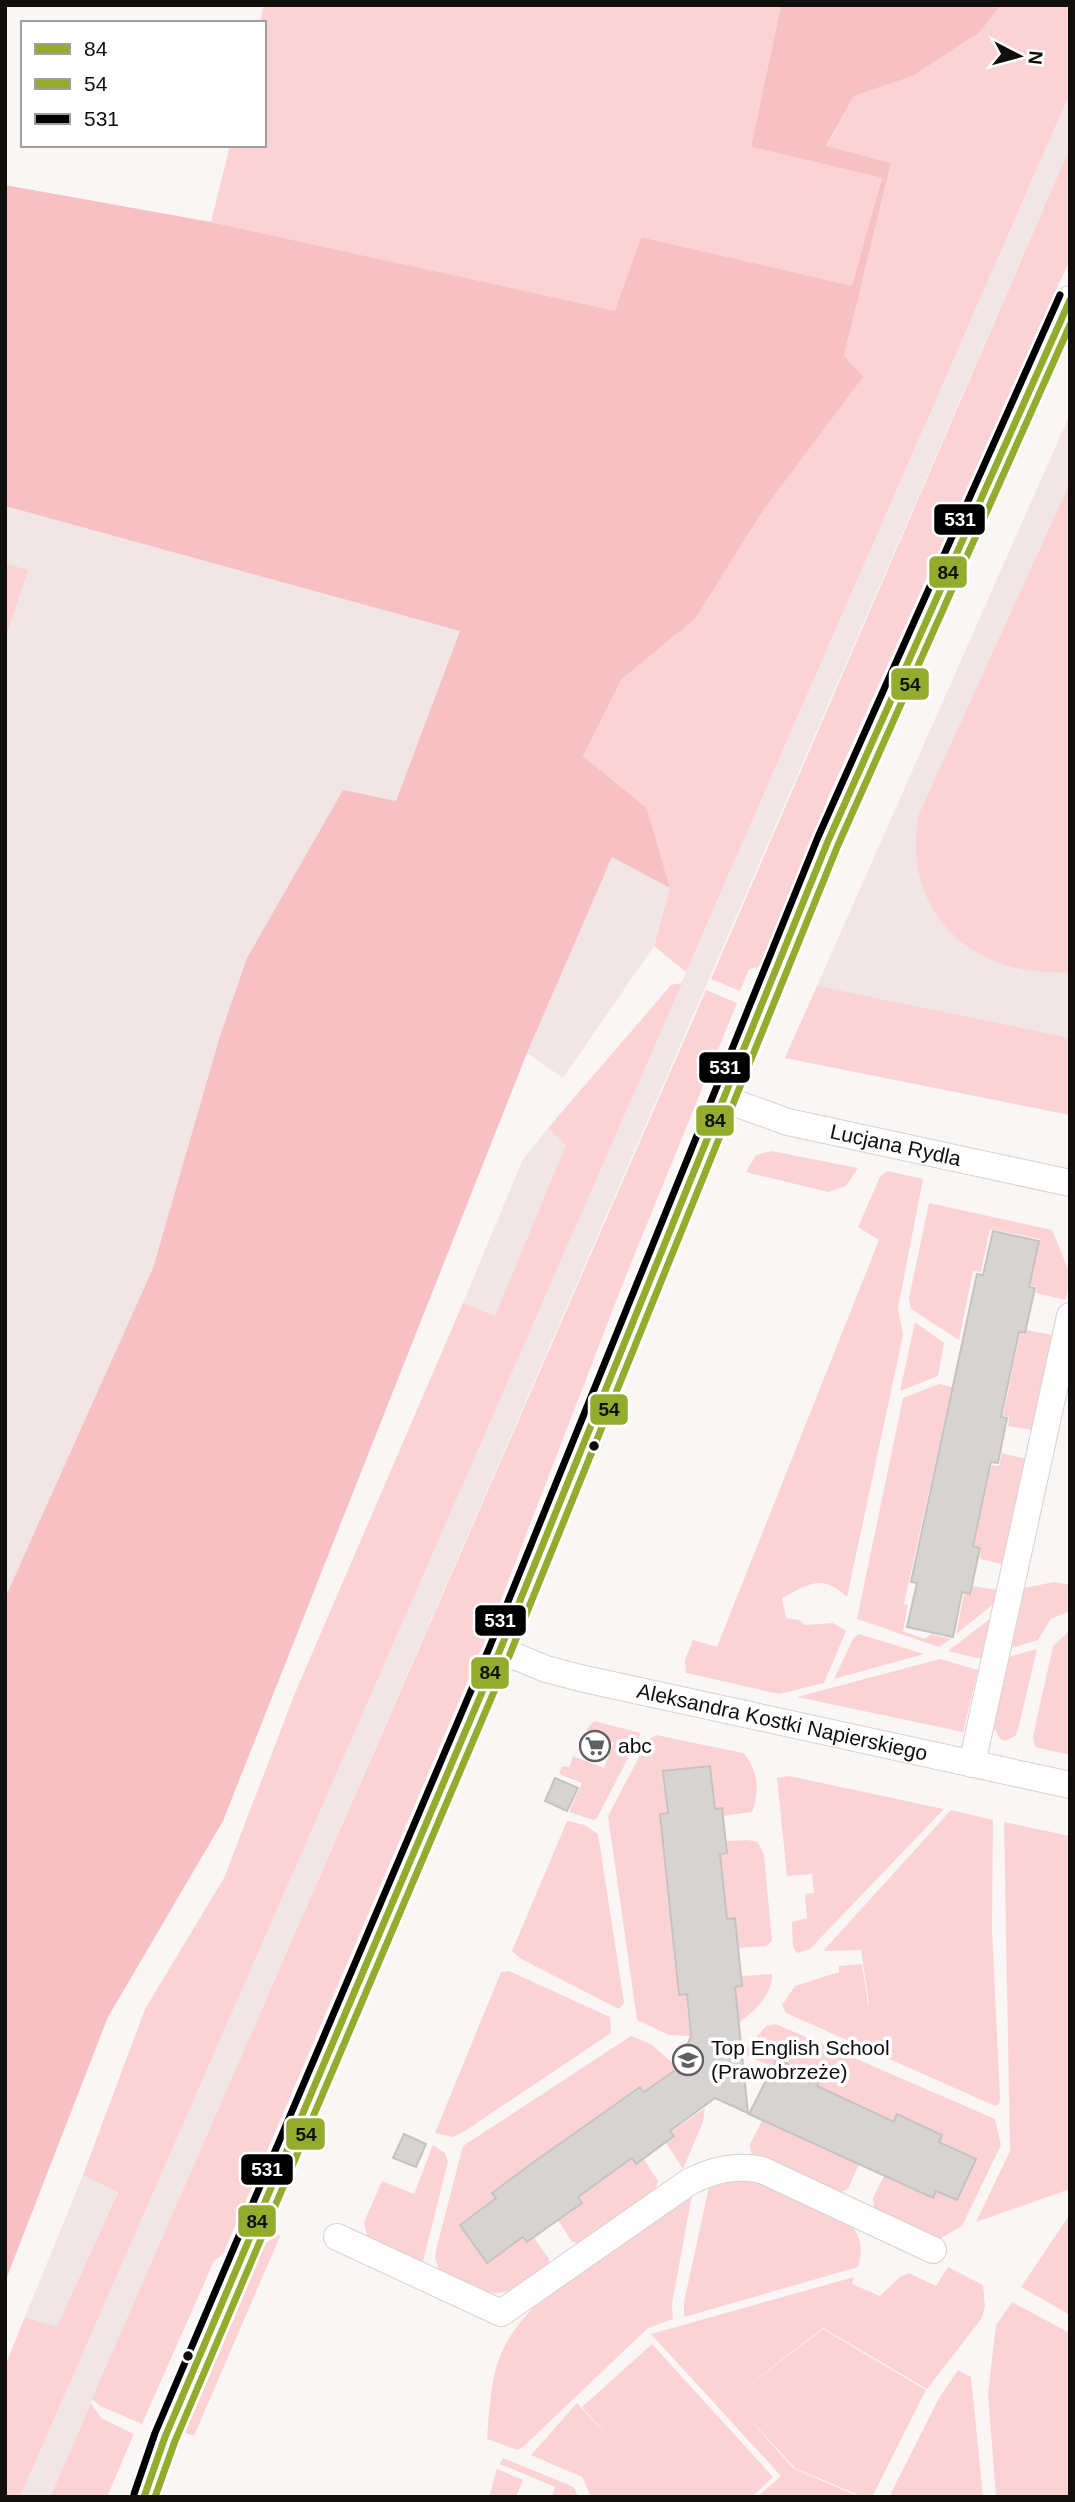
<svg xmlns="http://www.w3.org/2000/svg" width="1075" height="2502" font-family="Helvetica,sans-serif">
<rect width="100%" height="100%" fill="#fbf6f6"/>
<path fill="#f2e5e5" d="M1070,93V147L91,2403L50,2497H20Z
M1070,414V1115L785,1058L817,986Z
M5,506L460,631L396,801L219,1039L153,1268L5,1598V639L27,570L5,563Z
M612,856L670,888L654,946L563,1078L527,1053Z
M548,1128L567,1145L495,1316L463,1303L522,1161Z
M83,2175L118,2191L57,2328L25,2317Z"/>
<path fill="#fbd3d4" d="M264,5H781L751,147L882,178L852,287L641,237L616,312L211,222L230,145H264V23H260Z
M1001,5H1070V93L686,972L654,946L670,888L647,808L583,756L622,679L696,618L764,509L844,356L891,163L826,147L854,96L913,76L980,32Z
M1070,147V259L830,793L760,967L749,969L740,991L711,979Z
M1070,483V972C974,979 900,913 919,814Z
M5,563L28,570L5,639Z
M682,983L20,2497H5V2366L25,2317L57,2327L118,2192L83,2175L145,2009L224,1878L295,1693L463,1303L495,1316L566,1145L548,1128L671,985Z
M817,986L1070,1038V1115L785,1058Z
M706,990L737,1003L625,1278L489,1631L223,2254L214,2261L142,2424L100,2406L92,2399Z
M771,1151L858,1168L846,1186L828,1192L746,1172L756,1155Z
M887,1171L923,1179L898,1308L903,1335L847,1597C822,1573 809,1584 782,1598L786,1618L799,1620L805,1625L833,1623L846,1631L824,1683L779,1694L686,1673L685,1660L693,1640L717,1647L879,1240L858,1227L880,1177Z
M929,1203L1052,1230L1070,1274L1066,1300L1036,1293L1037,1287L1030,1285L1040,1239L990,1229L981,1272L973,1271L959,1340L911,1309L909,1298Z
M915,1322L944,1343L938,1376L900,1391Z
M1027,1330L1052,1335L1032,1430L1008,1426L1009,1417L1003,1416L1020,1334L1025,1335Z
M939,1384L952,1387L904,1604L908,1605L903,1631L925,1639L931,1634L951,1639L939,1647L857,1619L903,1398Z
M1002,1453L1026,1459L1002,1564L980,1559L981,1547L974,1545L992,1465L999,1466Z
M1054,1582L1070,1585V1611L1051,1619L1038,1640L1012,1648L1024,1588Z
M973,1586L997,1590L995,1603L956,1634L964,1594L971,1595Z
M991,1618L981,1659L948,1651Z
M1070,1630V1755L1035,1747L1033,1736L1053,1646Z
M859,1634L924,1654L834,1679L854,1637Z
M1037,1649L1018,1730L1015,1736L1005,1741L1000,1739L994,1728L1008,1657Z
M940,1659L978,1670L963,1732L797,1697Z
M594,1721L641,1733L597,1818L593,1820L569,1812L582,1783L559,1774L562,1766L569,1767L573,1756L604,1768L614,1743L586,1730Z
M656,1735L743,1753C758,1768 760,1793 752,1812L723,1816L722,1807L716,1808L710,1765L663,1771L667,1813L660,1814L665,1861L674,1878L666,1880L672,1929L681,1947L673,1948L678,1995H686L690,2036L669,2035L637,2020L608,1816L648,1740Z
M789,1776L944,1809L810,1949L797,1953L793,1947L792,1922L807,1918L805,1894L814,1893L812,1874L787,1876L777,1778Z
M951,1810L993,1820L992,1929L1000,2098L999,2104L995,2106L786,2013L782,2005L795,1986L839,1972V1966L862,1964L868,2004H869L861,1950L823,1951Z
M567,1821L585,1825L598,1834L623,1996L624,2003L619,2009L521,1959L512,1951Z
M1004,1822L1070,1836V2189L976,2222L1010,2151Z
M748,1840L758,1842L764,1855L772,1941L766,1946L739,1948L735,1918L727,1919L720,1855L727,1854L726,1841Z
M509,1971L610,2017L611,2033L465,2131L453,2137L435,2133L501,1972Z
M772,1974C773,1995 754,2011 739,2023L735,1988L743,1987L741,1976Z
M776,2024L995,2119L1001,2145L962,2226L941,2238L934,2239L874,2209L873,2198L884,2176L932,2198L936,2191L957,2201L976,2158L940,2141L942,2134L898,2114L894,2121L817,2086L820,2079L777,2059L772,2067L743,2053L766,2026Z
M631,2036L651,2044L677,2067L645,2091L640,2086L600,2115L589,2131L584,2126L491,2192L495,2198L459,2224L487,2263L523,2238L527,2243L534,2238L549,2259L548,2268C497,2303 497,2297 441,2275L435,2259L436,2250L463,2146Z
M705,2108L703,2122L683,2169L666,2143L675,2136L672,2131Z
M762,2121L809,2141L851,2153L849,2160L859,2164L848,2189L841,2192L831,2190L751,2153L750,2144Z
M433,2145L445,2153L448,2162L422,2265L368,2241L364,2222L382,2181L414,2194Z
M632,2159L636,2164L644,2159L658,2181L655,2191L579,2243L572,2242L558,2220L583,2203L579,2197Z
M756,2179L850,2224C862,2237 863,2250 858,2267L684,2317V2302L710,2182Z
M692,2195L672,2304L673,2319L648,2328L523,2447L518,2450L487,2439C492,2372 494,2342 546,2296Z
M1070,2214V2315L1021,2287Z
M281,2234L194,2436L185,2433L266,2243Z
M948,2267L983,2285L985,2306L982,2318L927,2389L823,2328L731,2399L823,2329L926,2390L872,2497H863L795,2468L744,2413L793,2468L860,2497H757L781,2476L651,2334L854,2277L852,2284L880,2296L900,2277L909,2273L936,2286Z
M1012,2302L1070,2333V2497H996L988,2394L996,2325Z
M652,2344L773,2477L752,2497H591L582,2477L531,2455L577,2403L612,2441L582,2407Z
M958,2370L971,2377L983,2497H889L939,2398Z
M91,2403L101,2418L134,2434L107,2497H50Z
M503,2458L574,2487L578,2497H552L555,2487L500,2464Z
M497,2469L523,2480L516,2497H489Z"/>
<path fill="#f7c1c3" d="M781,5H1001L980,32L913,76L854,96L826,146L891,163L844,356L863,377L764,509L696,618L622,679L583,756L647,808L670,888L612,857L527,1053L223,1821L108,2017L5,2282V1598L153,1268L219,1039L247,958L343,790L396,801L460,631L5,506V185L211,222L615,311L641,237L852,286L882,178L751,147Z"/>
<path fill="#d7d3d3" stroke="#c7c2c2" stroke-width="2" d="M993,1231L1039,1241L1029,1287L1035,1288L1025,1333L1019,1332L1001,1417L1007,1418L998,1463L991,1462L973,1546L980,1548L970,1594L962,1592L953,1637L907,1627L917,1583L911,1582L977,1274L983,1275Z
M710,1766L715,1809L722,1808L727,1853L720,1854L727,1919L735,1918L742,1986L735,1987L748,2113L715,2098L670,2131L674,2136L636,2164L632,2158L578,2197L582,2203L527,2242L523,2237L487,2263L460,2225L496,2198L492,2193L531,2164L640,2087L644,2092L678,2068L691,2036L687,1994L679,1995L660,1814L668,1813L663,1771Z
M555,1778L578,1788L567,1811L545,1801Z
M777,2059L820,2079L817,2086L894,2122L897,2114L942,2135L939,2142L976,2159L957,2200L936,2191L933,2198L749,2114Z
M404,2134L426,2144L416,2167L393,2158Z"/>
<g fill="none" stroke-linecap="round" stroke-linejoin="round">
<g stroke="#d7d2d2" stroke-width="28">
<g id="minor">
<path id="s1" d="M724,1099L788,1122L1070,1183"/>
<path id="s2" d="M500,1650L546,1669L580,1678L1070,1785"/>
<path d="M972,1764L1070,1316"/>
<path d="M337,2237L501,2313L689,2182C713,2170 736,2164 762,2170L933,2250"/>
<path d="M144,2497L165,2437L500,1650L828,841L1070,299"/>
</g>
</g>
<use href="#minor" stroke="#fefefe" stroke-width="26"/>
<g stroke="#fff" stroke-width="12">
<path id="bus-1" d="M144,2497L165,2437L500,1650L828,841L1070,300"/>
</g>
<g stroke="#fff" stroke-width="12">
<path id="bus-2" d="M155,2497L175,2441L510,1654L838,845L1070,325"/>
</g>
<g stroke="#fff" stroke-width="12">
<path id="bus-3" d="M134,2494L155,2433L490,1646L818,837L1060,295"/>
</g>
<use href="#bus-1" stroke="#94ac2e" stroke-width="7"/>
<use href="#bus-2" stroke="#94ac2e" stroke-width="7"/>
<use href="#bus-3" stroke="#000" stroke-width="7"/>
</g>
<defs>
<g id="supermarket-ring" transform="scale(1.575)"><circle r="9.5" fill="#fff" stroke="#635f5f" stroke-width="1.5"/><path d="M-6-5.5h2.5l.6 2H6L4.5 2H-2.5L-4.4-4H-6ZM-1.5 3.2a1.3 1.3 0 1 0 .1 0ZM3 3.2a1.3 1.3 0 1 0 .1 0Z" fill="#635f5f"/></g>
<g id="school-ring" transform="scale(1.575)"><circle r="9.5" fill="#fff" stroke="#635f5f" stroke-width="1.5"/><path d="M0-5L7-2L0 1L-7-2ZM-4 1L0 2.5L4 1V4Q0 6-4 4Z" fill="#635f5f"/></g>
</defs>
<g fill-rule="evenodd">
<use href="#supermarket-ring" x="595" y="1746"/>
<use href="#school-ring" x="688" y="2060"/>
</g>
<g fill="#110e0e" stroke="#fff" stroke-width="2.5">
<circle cx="594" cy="1446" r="6"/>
<circle cx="188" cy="2356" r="6"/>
</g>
<g text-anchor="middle" stroke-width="7" stroke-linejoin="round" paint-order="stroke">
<g font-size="21" fill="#110e0e" stroke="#fff">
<text dy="7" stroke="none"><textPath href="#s1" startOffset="178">Lucjana Rydla</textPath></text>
<text dy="7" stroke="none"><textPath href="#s2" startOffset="292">Aleksandra Kostki Napierskiego</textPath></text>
</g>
<g font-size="21" fill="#110e0e" stroke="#fff" text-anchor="start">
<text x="618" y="1753">abc</text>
<text x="711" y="2055">Top English School<tspan x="711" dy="24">(Prawobrzeże)</tspan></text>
</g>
</g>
<g stroke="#fff" stroke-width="2.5">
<rect x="933" y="503" width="53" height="33" rx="7" fill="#000"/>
<rect x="928" y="555" width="40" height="34" rx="7" fill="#94ac2e"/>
<rect x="890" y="667" width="40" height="34" rx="7" fill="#94ac2e"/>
<rect x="698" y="1051" width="53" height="33" rx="7" fill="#000"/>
<rect x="695" y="1104" width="40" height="33" rx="7" fill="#94ac2e"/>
<rect x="589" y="1393" width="40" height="33" rx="7" fill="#94ac2e"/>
<rect x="474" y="1604" width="53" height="33" rx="7" fill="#000"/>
<rect x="470" y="1656" width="40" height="34" rx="7" fill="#94ac2e"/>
<rect x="285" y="2117" width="41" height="34" rx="7" fill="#94ac2e"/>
<rect x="240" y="2153" width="54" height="33" rx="7" fill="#000"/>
<rect x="237" y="2204" width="40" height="34" rx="7" fill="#94ac2e"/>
</g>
<g font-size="19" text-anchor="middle" font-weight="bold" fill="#fff">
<text x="960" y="526">531</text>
<text x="725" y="1074">531</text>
<text x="500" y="1627">531</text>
<text x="267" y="2176">531</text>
</g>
<g font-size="19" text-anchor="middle" font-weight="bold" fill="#111">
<text x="948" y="579">84</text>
<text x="910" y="691">54</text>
<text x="715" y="1127">84</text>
<text x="609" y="1416">54</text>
<text x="490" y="1679">84</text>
<text x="306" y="2141">54</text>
<text x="257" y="2228">84</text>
</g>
<rect width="1075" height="2502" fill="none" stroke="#110e0e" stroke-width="14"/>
<rect x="21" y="21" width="245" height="126" fill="#ffffff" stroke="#a09f9f" stroke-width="2"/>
<rect x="35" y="44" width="35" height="10" fill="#94ac2e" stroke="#a09f9f" stroke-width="2"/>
<text x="84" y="56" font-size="21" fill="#110e0e">84</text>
<rect x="35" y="79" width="35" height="10" fill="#94ac2e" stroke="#a09f9f" stroke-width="2"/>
<text x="84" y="91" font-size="21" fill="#110e0e">54</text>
<rect x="35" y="114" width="35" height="10" fill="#000000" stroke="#a09f9f" stroke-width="2"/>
<text x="84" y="126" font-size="21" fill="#110e0e">531</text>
<g transform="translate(1019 56) rotate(96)" stroke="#ffffff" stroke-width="5" paint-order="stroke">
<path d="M0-5L12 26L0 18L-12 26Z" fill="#110e0e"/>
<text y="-10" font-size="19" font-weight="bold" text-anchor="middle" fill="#110e0e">N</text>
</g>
</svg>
